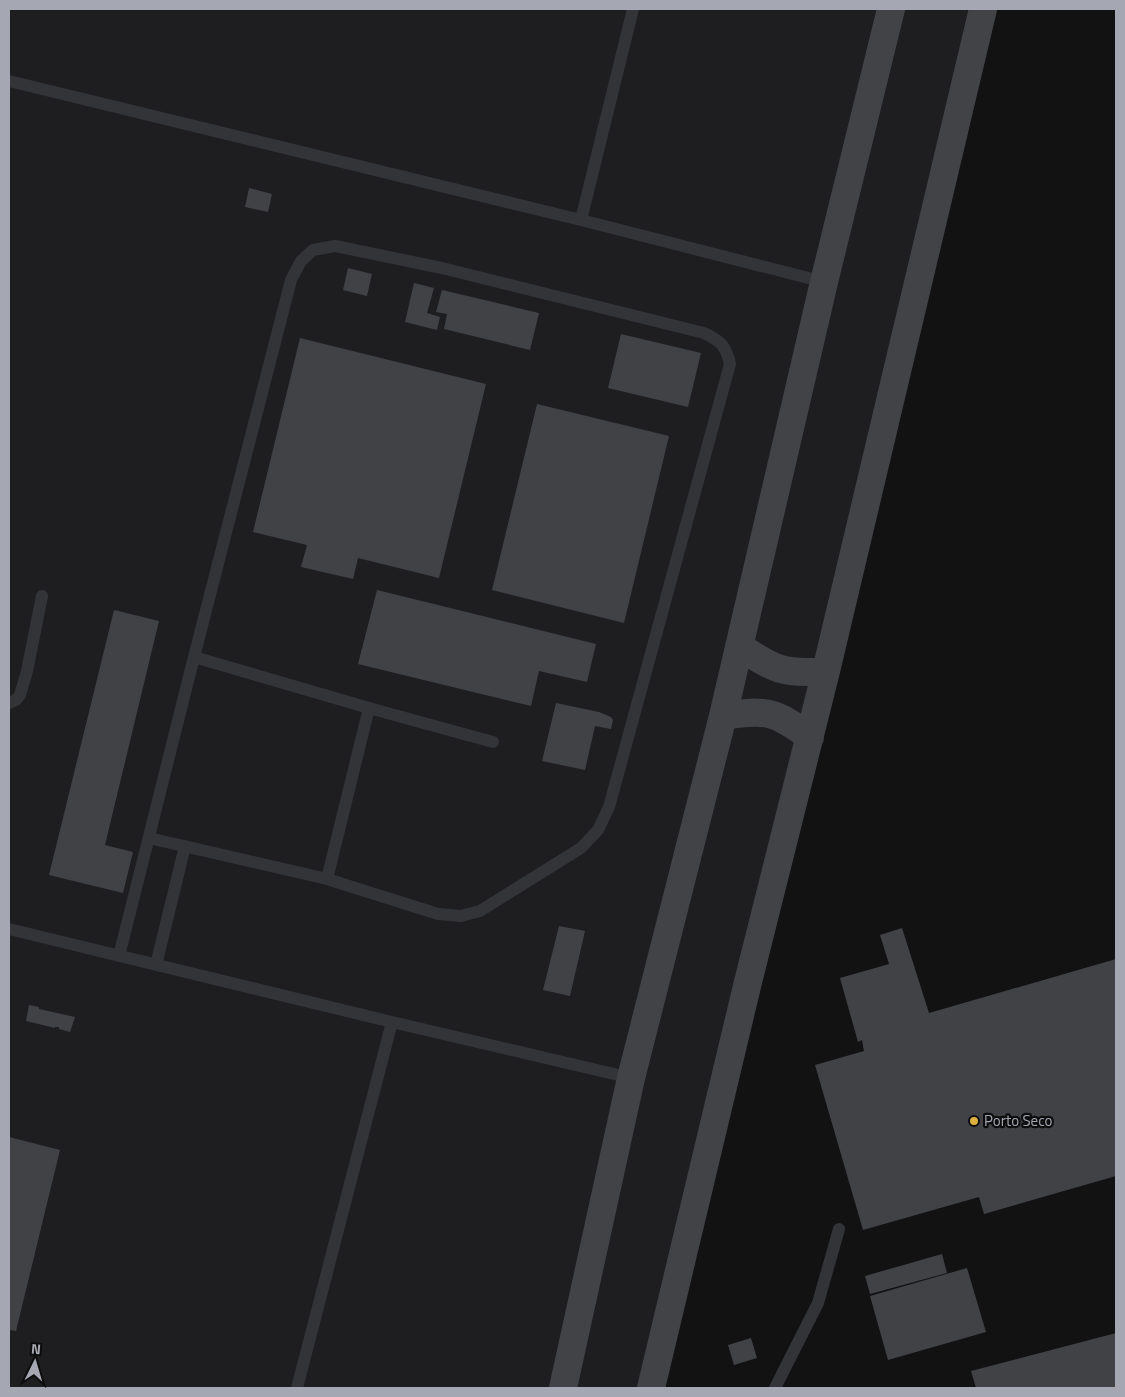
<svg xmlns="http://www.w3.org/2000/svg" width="1125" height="1397" font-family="'Titillium Web',sans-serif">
<rect width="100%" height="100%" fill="#121213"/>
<path fill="#1e1e20" d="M9,9H976L637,1388H9Z"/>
<path fill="#414246" d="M249,188L272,194L268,212L245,207Z
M348,268L372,274L367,296L343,290Z
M414,283L434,288L427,313L440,317L437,330L405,322Z
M442,290L539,313L530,350L444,329L447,314L436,312Z
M621,334L701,353L688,407L608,388Z
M300,338L486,384L439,578L358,558L353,579L301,567L307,545L253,532Z
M537,404L669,436L624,623L492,590Z
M377,590L596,644L587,682L539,671L531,706L358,664Z
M114,610L159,621L105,845L133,852L123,893L49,875Z
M556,703L599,712L611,717L613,720L611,729L595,726L585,770L542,761Z
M559,926L585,931L570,996L543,990Z
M902,928L929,1013L1116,959V1176L984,1214L979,1197L863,1230L815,1065L864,1051L862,1040L858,1042L840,978L889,964L880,935Z
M29,1005L39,1007V1009L75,1017L70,1032L59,1029V1027H55V1028L26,1021Z
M9,1137L60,1150L16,1331L9,1330Z
M942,1254L947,1273L870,1294L865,1276Z
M967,1268L986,1332L888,1360L870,1296Z
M1116,1333V1388H976L971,1371Z
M751,1338L757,1358L734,1365L728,1345Z"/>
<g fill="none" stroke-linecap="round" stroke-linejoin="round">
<path stroke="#333438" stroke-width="12" d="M9,81L581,220L824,282
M581,220L633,9
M194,657L369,708L327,879
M9,703L16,700L20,695L27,671L42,596
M369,708L493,742
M9,929L392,1022L631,1078
M119,956L194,657L291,280L301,261L313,250L335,246L442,268L704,333C721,341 726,346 730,364L609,807L598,830L581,848L480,911L461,916L438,914L327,879L149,838
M156,965L185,846
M297,1388L392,1022
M775,1388L818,1303L839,1229"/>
<path stroke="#414347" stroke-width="28" d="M739,646C773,669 784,675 826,671
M723,716C766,709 775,711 810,737
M563,1388L631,1078L723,716L824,282L891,9
M651,1388L748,982L826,671L983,9"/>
</g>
<circle fill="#deb03f" stroke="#0d0d0e" stroke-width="2" cx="974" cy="1121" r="5"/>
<g text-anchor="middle" stroke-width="4.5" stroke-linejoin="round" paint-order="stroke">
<g font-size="15" fill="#a5a8b2" stroke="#0d0d0e" text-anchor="start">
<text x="984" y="1126">Porto Seco</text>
</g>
</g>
<rect width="1125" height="1397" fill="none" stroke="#a5a8b2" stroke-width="20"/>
<g transform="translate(35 1362) rotate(5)" stroke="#0d0d0e" stroke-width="4" paint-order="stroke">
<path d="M0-4L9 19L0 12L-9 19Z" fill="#a5a8b2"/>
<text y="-8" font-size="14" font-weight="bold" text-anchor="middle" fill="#a5a8b2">N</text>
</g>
</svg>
